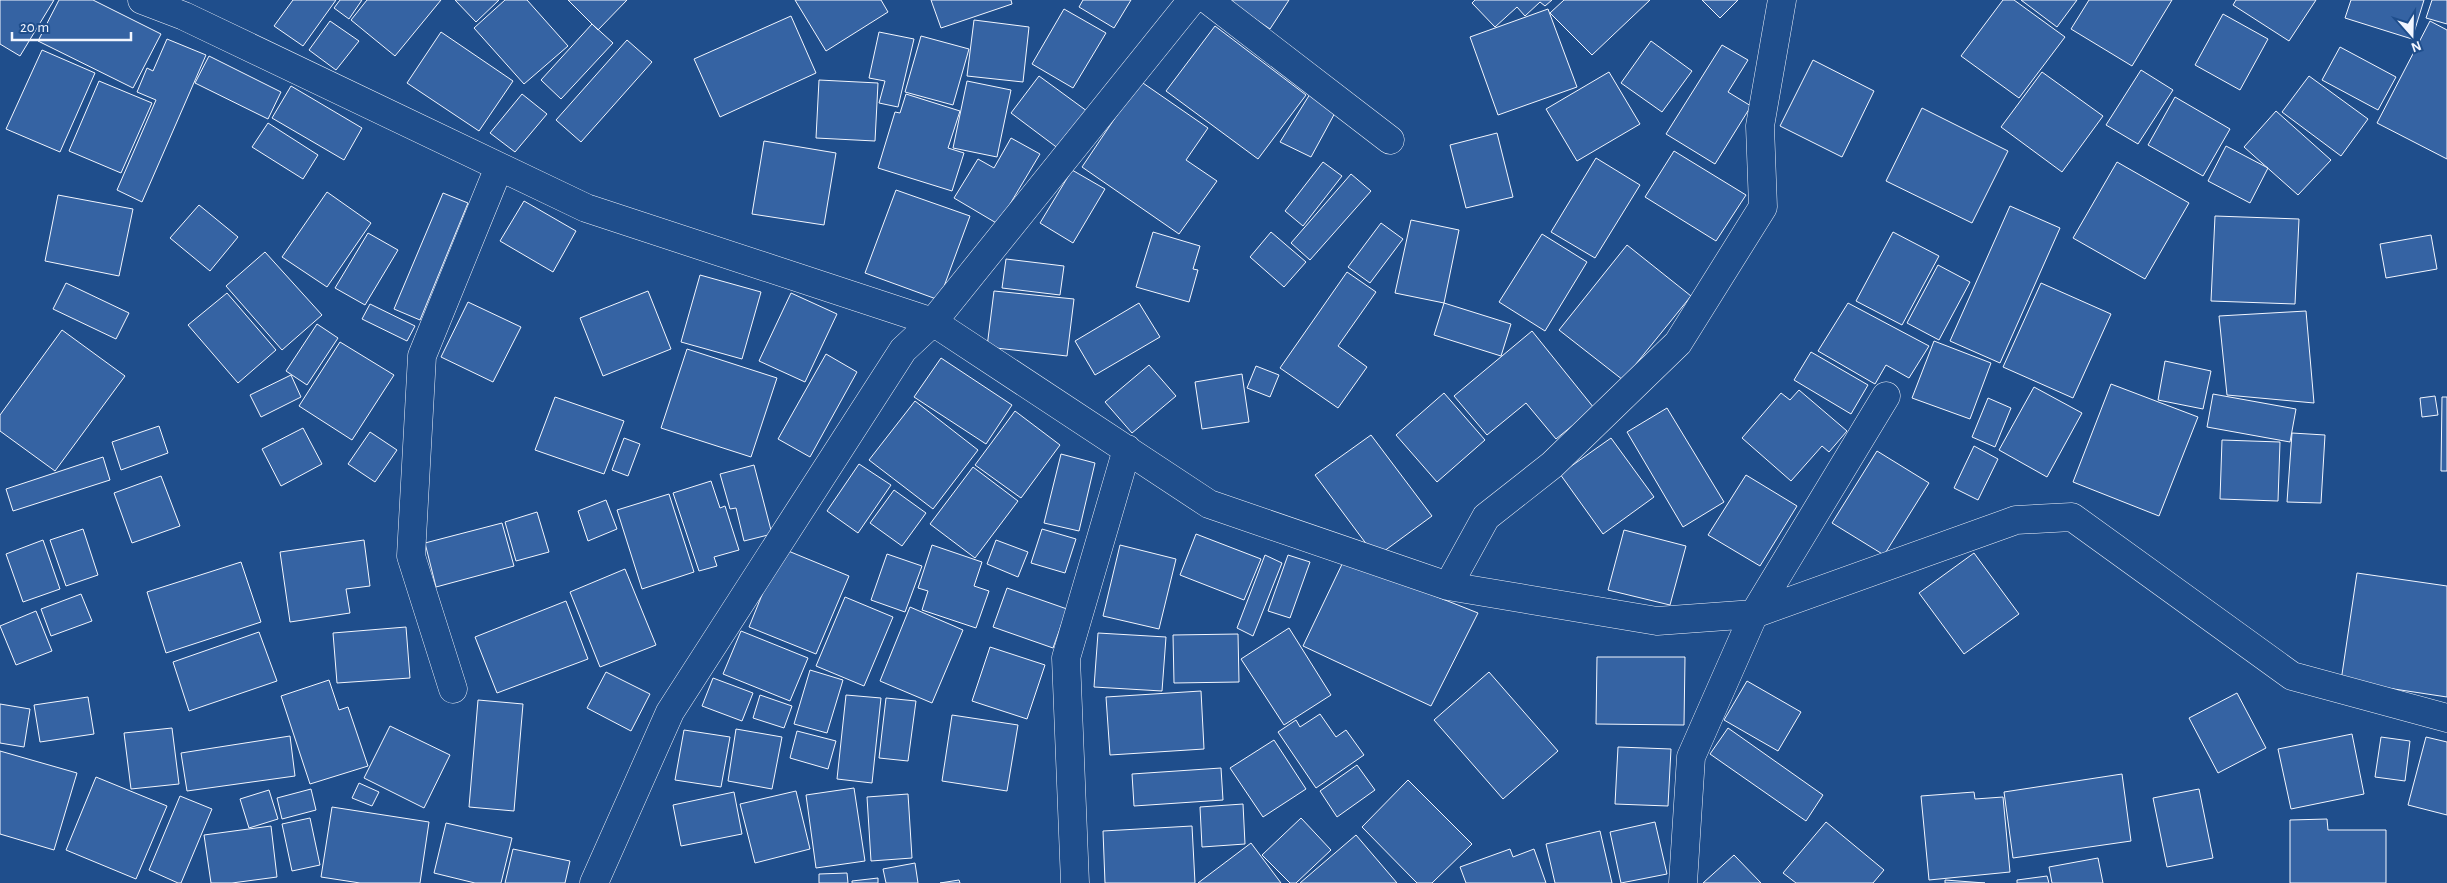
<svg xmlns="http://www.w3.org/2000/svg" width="2447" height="883" font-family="'Alegreya Sans',sans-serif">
<rect width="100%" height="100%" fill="#1f4e8c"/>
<path fill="#3563a3" stroke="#f2f6ff" d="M0,0H54L20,56L0,44Z
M59,0H93L161,34L133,88L38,41Z
M293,0H336L303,46L274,26Z
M340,0H362L349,19L334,8Z
M367,0H441L395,56L351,20Z
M455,0H499L476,22Z
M505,0H527L568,46L524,84L474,28Z
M568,0H627L598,30Z
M795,0H881L888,12L826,51Z
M931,0H1011L1012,4L941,28Z
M1083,0H1131L1114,28L1079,7Z
M1227,0H1289L1270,29Z
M1475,0H1552L1545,6L1540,2L1525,16L1517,7L1495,27L1472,3Z
M1564,0H1650L1592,55L1550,13Z
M1702,0H1738L1720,18Z
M2003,0H2014L2065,37L2019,98L1961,56Z
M2021,0H2077L2057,27Z
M2089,0H2172L2132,66L2071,29Z
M2236,0H2316L2289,41L2233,5Z
M2351,0H2424L2412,39L2345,18Z
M2432,0H2447V24L2426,18Z
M1064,9L1106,33L1073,88L1032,64Z
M1548,9L1577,87L1498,115L1470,37Z
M2223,14L2268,39L2240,90L2195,65Z
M791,16L816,73L720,117L694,59Z
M974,20L1029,27L1023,82L967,76Z
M330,21L359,41L336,70L309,50Z
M2430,21L2447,30V159L2377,123Z
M592,24L613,43L561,99L541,80Z
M1215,26L1306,95L1258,159L1166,91Z
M441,32L513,81L479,131L407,83Z
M879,32L914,39L898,107L879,103L885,81L869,78Z
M921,36L969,49L953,105L905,92Z
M167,39L206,55L142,202L117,190L156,100L137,92L147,68L153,71Z
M627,40L652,62L581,142L556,120Z
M1651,41L1692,71L1662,112L1621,83Z
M1722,45L1748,60L1728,92L1751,106L1715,164L1666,134Z
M2340,47L2396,77L2378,110L2322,80Z
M42,50L95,73L60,152L6,129Z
M209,56L281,92L268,119L195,83Z
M1813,60L1874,91L1842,157L1780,126Z
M2141,70L2173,90L2138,144L2106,125Z
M1609,72L1640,124L1577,161L1546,109Z
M2042,72L2103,116L2062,172L2001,127Z
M1039,76L1091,114L1063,152L1011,113Z
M2309,76L2368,119L2341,156L2282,112Z
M819,80L878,83L875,141L816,138Z
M99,81L152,103L121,173L69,151Z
M967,81L1011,90L997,157L953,148Z
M1140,81L1208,128L1186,160L1217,181L1179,234L1082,167Z
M291,86L362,128L344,160L272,118Z
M522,94L547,114L515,152L490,133Z
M906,94L960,111L948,148L964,153L952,191L878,168L895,112L900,113Z
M1310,94L1336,111L1311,157L1280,142Z
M2175,97L2230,129L2203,176L2148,145Z
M1922,108L2008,151L1972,223L1886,181Z
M2276,111L2331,160L2298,195L2244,147Z
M268,123L318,155L303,179L252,147Z
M1497,133L1513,197L1466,208L1450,145Z
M1011,138L1040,154L998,224L954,198L978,159L994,168Z
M764,141L836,153L824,225L752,214Z
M2226,146L2268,168L2250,203L2208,181Z
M1674,151L1746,195L1716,241L1645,197Z
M1596,158L1640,185L1595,258L1551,232Z
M1323,162L1342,176L1303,226L1285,211Z
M2117,162L2189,203L2145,279L2073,238Z
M1072,170L1105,189L1073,243L1040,223Z
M1351,174L1371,191L1310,260L1291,243Z
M896,190L970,216L939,300L865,273Z
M327,192L371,223L327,287L282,257Z
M443,193L468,203L420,320L394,309Z
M58,195L133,209L119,276L45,261Z
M524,201L576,231L553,272L500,241Z
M199,205L238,237L210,271L170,238Z
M2010,206L2060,228L2000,363L1950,341Z
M2215,216L2299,219L2295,304L2211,301Z
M1411,220L1459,230L1444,303L1395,293Z
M1381,223L1403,239L1370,283L1348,267Z
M1153,232L1200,246L1193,269L1198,270L1189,302L1136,287Z
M1271,232L1306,262L1284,287L1250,257Z
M1893,232L1939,256L1902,325L1856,301Z
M368,233L398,250L365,305L335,288Z
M1542,234L1587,262L1545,331L1499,302Z
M2431,235L2437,269L2386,278L2380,244Z
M1627,245L1691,296L1623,380L1559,330Z
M265,252L322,315L282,350L226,286Z
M1006,259L1064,266L1060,295L1002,288Z
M1938,265L1970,282L1939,340L1907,323Z
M1347,272L1376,292L1338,346L1367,367L1338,408L1280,368Z
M700,275L761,292L742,359L681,342Z
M66,283L129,313L116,339L53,309Z
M2041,283L2111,314L2073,398L2003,367Z
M648,291L671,349L603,376L580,318Z
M994,291L1074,299L1067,356L987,347Z
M227,293L276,350L238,383L188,325Z
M791,293L837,314L805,382L759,361Z
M468,302L521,327L493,382L441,357Z
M1139,303L1160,337L1095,375L1075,341Z
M1444,303L1511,324L1501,356L1434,335Z
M1848,303L1929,346L1909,378L1886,365L1875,384L1818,351Z
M370,304L415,326L407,341L362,319Z
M2306,311L2314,403L2227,395L2219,316Z
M317,324L338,338L307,385L286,371Z
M62,330L125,376L55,471L0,431V415Z
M1532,331L1594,408L1556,439L1526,403L1487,435L1454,396Z
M1934,341L1991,363L1970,419L1912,398Z
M340,342L394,375L352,440L299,406Z
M687,349L777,378L751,457L661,428Z
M1811,352L1868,385L1851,414L1794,380Z
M826,354L857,372L810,457L778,439Z
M941,358L1012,405L986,444L914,397Z
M2165,361L2211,371L2203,409L2158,400Z
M1149,365L1176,396L1132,433L1105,402Z
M1256,366L1279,375L1270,397L1247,388Z
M1242,374L1249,422L1202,429L1195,382Z
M291,375L301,397L261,417L250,395Z
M2111,384L2198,417L2159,516L2073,482Z
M2034,387L2082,413L2047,477L1999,450Z
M1799,390L1847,431L1829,452L1822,446L1791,481L1742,438L1781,393L1790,400Z
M1444,393L1485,440L1437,482L1396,435Z
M2213,394L2296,409L2290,442L2207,427Z
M2435,396L2438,415L2422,417L2420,398Z
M555,397L624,421L604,474L535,450Z
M2442,397H2447V471H2441Z
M1988,398L2011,408L1995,447L1972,437Z
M915,401L978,450L933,509L869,460Z
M1667,408L1724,502L1683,527L1627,432Z
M1015,411L1060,445L1021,498L975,465Z
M159,426L168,453L121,470L112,442Z
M303,428L322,464L281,486L262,449Z
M370,432L397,450L375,482L348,464Z
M2292,433L2325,435L2321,503L2287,502Z
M1371,435L1432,516L1376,557L1315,475Z
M624,438L640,444L628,476L612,470Z
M1611,438L1654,497L1603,534L1560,474Z
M2222,440L2280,442L2278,501L2220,499Z
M1974,446L1998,459L1978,500L1954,488Z
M1877,451L1929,483L1884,555L1832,523Z
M1061,454L1095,463L1079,531L1044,523Z
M103,457L110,480L13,511L6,489Z
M859,464L891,485L858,533L827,511Z
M754,465L772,534L744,541L736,508L730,509L720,474Z
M973,467L1018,501L975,558L930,524Z
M1746,475L1797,506L1760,566L1708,535Z
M161,476L180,526L132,543L114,493Z
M711,481L720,508L725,506L739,550L714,557L717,566L699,571L673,493Z
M894,490L926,513L902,546L870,523Z
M669,494L694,572L642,589L617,510Z
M606,500L617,529L588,541L578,511Z
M537,512L549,552L516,561L505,522Z
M502,523L514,566L436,587L425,543Z
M83,529L98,575L66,586L50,540Z
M1042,529L1076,539L1065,573L1031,563Z
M1624,530L1686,546L1670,605L1608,590Z
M1196,534L1261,559L1244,600L1180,575Z
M43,540L60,589L23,602L6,554Z
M364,540L370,586L346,589L350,613L290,622L280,552Z
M996,540L1028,552L1018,577L987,564Z
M932,545L982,562L974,586L989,591L976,628L922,610L928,591L918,588Z
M1120,545L1176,559L1159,629L1103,616Z
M781,548L849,576L816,654L749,627Z
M1974,553L2019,614L1964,654L1919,593Z
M887,554L922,566L905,612L871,600Z
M1265,555L1282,563L1253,636L1237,628Z
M1288,555L1310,562L1290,618L1268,611Z
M1344,560L1478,613L1431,706L1303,646Z
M241,562L261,622L166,653L147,592Z
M625,569L656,645L600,667L570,592Z
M2357,573L2447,586V697L2341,681Z
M1007,588L1067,609L1053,648L993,627Z
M81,594L92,621L51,636L41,609Z
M845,597L893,617L864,686L816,666Z
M566,601L588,659L497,693L475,637Z
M910,607L963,630L932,703L880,681Z
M36,611L52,651L16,665L0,626Z
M406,627L410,678L337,683L333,633Z
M1289,628L1331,695L1284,725L1241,659Z
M741,631L808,658L790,701L723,674Z
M259,632L277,681L189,711L173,662Z
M1098,633L1166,637L1162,691L1094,687Z
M1238,634L1239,682L1174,683L1173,635Z
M990,647L1045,665L1027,719L972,701Z
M1597,657H1685L1684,725L1596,724Z
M810,670L843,680L827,733L794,724Z
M606,672L650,694L631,731L587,708Z
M1489,672L1558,751L1503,799L1434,720Z
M713,678L753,693L742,721L702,706Z
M329,680L339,710L348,707L368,766L310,784L281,696Z
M1747,681L1801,712L1778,751L1724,720Z
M1201,691L1204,749L1110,755L1106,697Z
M2237,693L2266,748L2218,773L2189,718Z
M760,695L792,706L784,728L753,718Z
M846,695L881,698L872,783L837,779Z
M88,697L94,734L40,742L34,705Z
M886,698L916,701L908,761L879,758Z
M478,700L523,704L514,811L469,807Z
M0,704L30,709L24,747L0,743Z
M1320,714L1336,737L1346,730L1364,755L1316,788L1278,732L1296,720L1300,727Z
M952,715L1018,725L1007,791L942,781Z
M390,726L450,755L424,808L364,778Z
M172,728L179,784L131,789L124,733Z
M1728,728L1823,795L1806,821L1710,754Z
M736,729L782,737L772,789L728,781Z
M684,730L730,737L721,787L675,780Z
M797,731L836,741L828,769L790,758Z
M2352,734L2364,794L2291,809L2278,749Z
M290,736L295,776L187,791L181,753Z
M2381,737L2410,741L2405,781L2375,777Z
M2426,737L2447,742V815L2408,805Z
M1274,740L1306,789L1263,817L1230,768Z
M1618,747L1671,749L1668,806L1615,804Z
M0,751L77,773L54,850L0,834Z
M1357,765L1375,790L1337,817L1320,791Z
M1221,768L1223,800L1134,806L1132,774Z
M2122,774L2131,841L2013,858L2004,792Z
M96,777L167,806L136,879L66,850Z
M1408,780L1472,844L1432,883H1417L1362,827Z
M359,783L379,792L372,806L352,798Z
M854,788L865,861L816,868L806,795Z
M311,789L316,810L282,819L277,798Z
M2199,789L2213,858L2167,867L2153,798Z
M269,790L278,819L249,828L240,799Z
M796,791L810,849L755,863L740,804Z
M734,792L742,834L681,846L673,805Z
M1974,792L1975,799L2003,797L2010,872L1929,880L1921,796Z
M908,794L912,858L871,861L867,797Z
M180,796L212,809L181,883H178L149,870Z
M1243,804L1245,844L1202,847L1200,807Z
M332,807L429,822L420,883H360L321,877Z
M310,818L320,865L292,871L282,824Z
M1301,818L1331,850L1296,883H1290L1262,855Z
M2327,819L2328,830H2386V883H2290V820Z
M1655,822L1667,874L1621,883L1610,832Z
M1826,822L1884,870L1873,883H1796L1783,873Z
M446,823L512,838L501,883H475L434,873Z
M271,826L277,877L232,883H211L204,835Z
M1192,826L1195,883H1105L1103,831Z
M1600,831L1612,883H1555L1546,844Z
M1356,835L1397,883H1300Z
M1251,843L1281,883H1198Z
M513,849L570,861L565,883H505Z
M1510,849L1513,857L1534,849L1546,883H1466L1460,867Z
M1734,855L1761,883H1703Z
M2098,858L2103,883H2052L2049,867Z
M915,863L918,883H886L883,869Z
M847,873L848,883H819V874Z
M2047,876L2049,883H2017V880Z
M878,878V883H852V881Z
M959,880L960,883H940Z
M1945,880L1985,883H1945Z"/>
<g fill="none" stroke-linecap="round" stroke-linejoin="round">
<g stroke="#f2f6ff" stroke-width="29">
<path id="minor" d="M142,0L184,16L586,208L933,322L1209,504L1448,586L1657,621L1754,614L2016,520L2072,517L2292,676L2447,718
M1208,0L1390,140
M1448,586L1486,517L1552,465L1678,343L1763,207L1760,126L1782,0
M453,689L411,556L422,356L499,167
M594,883L670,712L903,350L933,322L1192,0
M1075,883L1066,658L1127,449
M1683,883L1691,757L1754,614L1886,396"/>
</g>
<use href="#minor" stroke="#1f4e8c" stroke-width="28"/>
</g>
<g transform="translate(2412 35) rotate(160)" stroke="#1f4e8c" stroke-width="4" paint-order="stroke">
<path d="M0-4L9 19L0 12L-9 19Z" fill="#f2f6ff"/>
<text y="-8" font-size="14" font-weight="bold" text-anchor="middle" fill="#f2f6ff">N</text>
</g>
<path d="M12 32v8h119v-8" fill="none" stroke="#f2f6ff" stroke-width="2.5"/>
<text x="20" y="32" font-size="15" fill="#f2f6ff" stroke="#1f4e8c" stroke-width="4" paint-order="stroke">20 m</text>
</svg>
